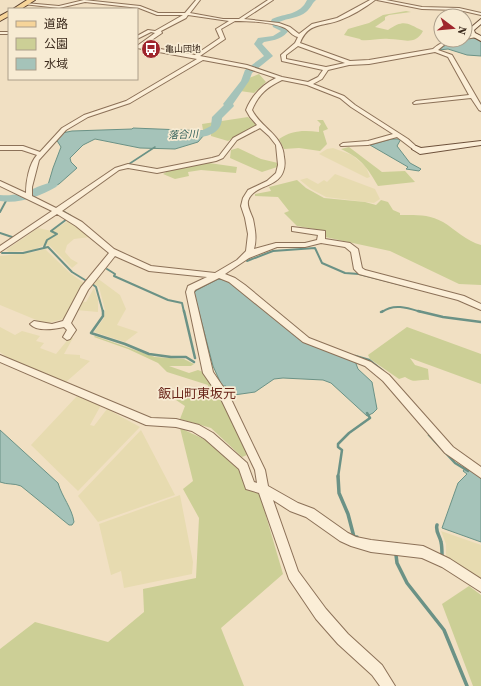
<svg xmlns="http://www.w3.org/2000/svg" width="481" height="686" font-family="'Source Serif 4','Noto Sans JP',serif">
<rect width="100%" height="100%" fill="#f1e0c3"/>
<path fill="#e7dbb0" d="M333,148L352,155L366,167L370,177L367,178L319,154L327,149Z
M335,174L375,189L380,199L374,203L326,197L311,189L300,180L307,178L318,184L324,180L327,182Z
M68,221L90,237L74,239L67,245L65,252L71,259L78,263L72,268L50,246L44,245L33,250L9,252L6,250L38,228L52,231Z
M45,249L71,274L84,283L66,318L46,324L0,305V256L34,252Z
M97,278L120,295L126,309L117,325L138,332L125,342L94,332L104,318L105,310L99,287L94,284Z
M94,288L98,300V312L76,310L79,301L86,302Z
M0,327L15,335L22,331L40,336L36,341L44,343L40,348L56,354L70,337L73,338L64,354L80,355V358L90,361L66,382L8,358L0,352Z
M77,396L101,405L90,425L94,426L107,409L140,427L78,491L31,445Z
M141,430L175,495L98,522L78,496Z
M180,495L193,562L192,574L124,588L121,571L111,575L99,524Z
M441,531L481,545V579L446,557V544Z"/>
<path fill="#cccf96" d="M406,11L411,12L389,15L385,17V20L375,27L388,30C404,19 407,23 423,31C415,46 403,39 389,39C380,38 370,41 361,40L360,39L344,35L348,29L369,23L383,15Z
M259,74L266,82L254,93L240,91L249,78Z
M248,117L257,126L236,136L228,141L211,136V134L207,131L203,130L202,124Z
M317,120H323L328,129L323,131L327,144L320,151L299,148L284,149L279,139C292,130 304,130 319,132V127L321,124Z
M349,147L382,172L405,171L415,182L378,186C367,167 361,158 341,149Z
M238,148L261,159L278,163L277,167L262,172L230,158L231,150Z
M209,163L237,167L236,173L201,170L188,172L189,176L175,179L163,174L173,168Z
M297,180L306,188L324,198L365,202L376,205L381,200L388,202L393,210L400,213V215C415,215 429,214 443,222C456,230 466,241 481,245V285L459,284L390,251L325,237L326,231L297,226L284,213L289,211L278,197L255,196V194L271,191L269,187Z
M407,327L481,354V384L410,358L415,365L428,369L429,380C418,379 415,384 405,377L399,379L370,359L368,355Z
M95,336L155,357L184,359L194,364L191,366H169L189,373L198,370L203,372L224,404L247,455L242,457L211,428L180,419L185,406L176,400L181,394H194L207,390L208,385L167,372L158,363L128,349L94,337Z
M180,428L206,440L239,470L246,490L259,492L283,574L221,628L244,686H0V649L35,622L108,642L144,612L143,589L196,578L199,518L183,489L193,481Z
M469,586L481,595V686H473L442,604Z"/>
<path fill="#a5c3b9" stroke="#6b9286" d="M475,38L481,40V56L467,55L448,49L439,50C450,40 462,39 475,38Z
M133,128L207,131L209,134L204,135L198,142L175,149L140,148L95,139L83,145L70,158L71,162L77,168L59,184L34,194L33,190L48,185L53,168L61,147L56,139L62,133L72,131L132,129Z
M391,139H401L397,146L410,163L421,169L419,171L406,169L408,167L370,145Z
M218,279L225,280L237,286L302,341L313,346L355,361L358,369L372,382L377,409L373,413L367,416L331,383L323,380L283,378L274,379L255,392L234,395L224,390L226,386H222L213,366L194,293L197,290Z
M0,430L58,483C62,497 72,508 74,522L72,525H69L21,486C14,483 8,485 0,482Z
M466,467L481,477V542L442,528L458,483L467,474L463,471Z"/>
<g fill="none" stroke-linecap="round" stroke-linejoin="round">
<path stroke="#6b9286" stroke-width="1.5" d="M129,164L155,147"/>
<path stroke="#6b9286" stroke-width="2" d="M62,209L61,210L71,216
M0,212L7,199
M0,233L12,237L10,240
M44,247L47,240L57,234L51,231L67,219
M2,253H23L48,247L72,272L85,280
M247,261L273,251L315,248L322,263L345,273L359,274L418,289
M107,269L115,274L114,276L168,300L182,303L184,312
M91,283L96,287L103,312
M382,312C394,303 408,308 421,312"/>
<path stroke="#6b9286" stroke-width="2.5" d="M103,311V316L91,333L125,344L149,354L171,357H186L194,362
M184,311L195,358
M418,311L443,317L481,322
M381,312L383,311
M355,356L369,360L383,371
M429,435L455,463L468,471
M338,477L342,450L338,447V444L349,433L370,418L367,413"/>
<path stroke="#6b9286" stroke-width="3.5" d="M338,476L339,493L348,514L354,537H357
M437,525C435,531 440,536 441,542C442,546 442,551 442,556L439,555
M396,555L397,563L407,583L444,630L467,686"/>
<path fill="#a5c3b9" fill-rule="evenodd" d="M307,0H316C312,3 311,8 306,12C299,18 288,18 279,22V24L290,29C283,39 275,40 264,42L262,44L273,56L252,73L249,81L233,104L234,106L222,118C222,136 199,140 184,136L183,134L184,132L203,130L211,126L212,117L224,105L223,104L241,81L245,70L264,56L254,44L258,38L273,36L281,31L273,27L271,21L272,19C286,13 300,15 307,0Z
M52,182L56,183L58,185L56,187C39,197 19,204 0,201V195C24,197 32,187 52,182Z"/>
<g stroke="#8c7158" stroke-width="2">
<path id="street" d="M84,0L140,6L158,13H185L196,0H200L190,13L223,19H239L268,0H273L244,19L279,23L290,27L299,34L312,24L337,18L370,0H375C366,7 351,16 340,20C322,27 308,22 300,43L350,61L369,60L433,49C441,42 447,40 457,40L444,45L438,50L452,55L481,105V111L479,110L471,98L414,104L413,103L416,101L469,95L448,57L435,52L369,64L349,65L328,70L322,79L313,84L344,96L355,105L408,139L418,148V150H414L397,137L368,145L341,146L340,145L343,143L368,141L393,134L351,107L340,98L307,85L282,80C267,87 258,95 252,110C261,128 283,135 284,157C285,162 285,167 283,172C277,188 253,185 248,201C247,207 251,213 253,219C255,229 257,239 254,249L276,243H305L317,240L318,235L292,231V227L325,231V239L350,243L358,249L362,268L365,270L464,296L481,304V310L458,300L359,274L354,269L351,252L345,247L321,243L305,247H277L249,258L225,274L235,278L245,285L309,338L371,362L389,375L453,447L481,467V478L445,453L383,381L365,366L303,342L229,282L219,278L195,290L194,292L213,372L230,397L265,470L268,486L298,503L314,509L348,533L356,537L371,540L423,546L450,559L481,579V592L442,567L422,558L371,552L351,546L340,541L306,517L290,511L273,500L298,571L326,609L348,634L382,665L395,686H380L372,675L338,644L316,619L289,579L259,493L246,489L239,469L205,439L192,431L176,427L146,425L0,362V355L151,418L176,419L199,425L213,433L247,463L254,482L257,483L255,470L221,399L203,373L186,292L188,286L207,277L149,271L115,256L88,290L71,323L76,330L70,339L67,340L63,337L67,330L64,327C55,329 37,332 30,324L34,321L52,324L63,321L81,287L109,253L76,226L57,214L0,252V246L52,211L0,186V181L26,193C26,181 29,164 37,155L22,150H0V146H23L40,152L62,128L84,115L126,101L197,59L137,48V46L155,33L151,32L137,39V36L148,30L155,31L183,15H157L139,8L85,2L59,8L23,4L25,3L59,6ZM188,15L229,21L216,29L220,38L195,55L143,46L162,33L161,31L186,18ZM235,21C249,21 273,22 285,28C290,31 292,36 298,37L295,43L281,55L282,61L323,70L318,77L308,82L282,77L247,65L200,56L225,39L221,29ZM298,46L345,63L326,67L286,59V55ZM203,60L246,68L276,78C262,85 252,95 246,110L250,117L257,125L233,138L219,156L212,158L157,169L128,164L115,168L56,208L32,196V187L39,160L66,130L88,117L130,103ZM260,128L269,136L276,145L278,165L276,173L267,181L248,190L243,198L241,206L245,218L248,234L246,251L237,260L215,273L151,266L114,249L82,222L62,211L119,170L128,168L157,173L216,161L223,158L237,140Z
M377,0H386L422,7L459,8L481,13V15L459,10L422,9Z
M0,32H9V34H0Z
M475,35L477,37L465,39V37Z"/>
</g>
<g stroke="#6e523c" stroke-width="2">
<path id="secondary" d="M481,19V24L474,30L475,33L481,36V41L470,35L468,30Z
M481,141V145L420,154L412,149L416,146L421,148Z"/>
</g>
<g stroke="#593f2d" stroke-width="2">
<path id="primary" d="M27,0H35L21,9H13Z
M9,11V16L0,21V16Z"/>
</g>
<use href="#street" fill="#fbeed7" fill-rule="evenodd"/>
<use href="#secondary" fill="#fbeed7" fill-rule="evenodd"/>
<use href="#primary" fill="#f6d499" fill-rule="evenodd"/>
</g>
<defs>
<g id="bus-disc" transform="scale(1)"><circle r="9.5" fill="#9f252c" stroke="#f7ebd3"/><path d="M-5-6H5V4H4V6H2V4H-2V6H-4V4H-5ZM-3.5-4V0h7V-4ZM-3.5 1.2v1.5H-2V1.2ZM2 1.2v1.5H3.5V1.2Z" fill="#fff"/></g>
</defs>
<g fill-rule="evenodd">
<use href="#bus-disc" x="151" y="49"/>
</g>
<g text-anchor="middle" stroke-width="3.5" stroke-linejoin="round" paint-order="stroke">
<g font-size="9" fill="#3b2a1d" stroke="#f7ebd3" text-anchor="start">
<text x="165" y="52">亀山団地</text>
</g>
<g font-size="10" font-style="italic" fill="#2c5c56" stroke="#f7ebd3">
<text transform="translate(183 134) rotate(-3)" y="4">落合川</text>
</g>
<g font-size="13" fill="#6a261a" stroke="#f7ebd3">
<text x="197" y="398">飯山町東坂元</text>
</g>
</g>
<rect x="8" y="8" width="130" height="72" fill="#f7ebd3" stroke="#ac9e8a"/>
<rect x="16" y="21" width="20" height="6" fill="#f6d499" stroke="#ac9e8a"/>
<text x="44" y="28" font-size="12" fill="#3b2a1d">道路</text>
<rect x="16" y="38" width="20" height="12" fill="#cccf96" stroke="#ac9e8a"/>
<text x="44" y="48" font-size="12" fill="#3b2a1d">公園</text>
<rect x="16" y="58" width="20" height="12" fill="#a5c3b9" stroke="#ac9e8a"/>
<text x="44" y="68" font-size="12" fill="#3b2a1d">水域</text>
<g transform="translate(453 28) rotate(106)"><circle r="19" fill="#f7ebd3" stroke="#ac9e8a"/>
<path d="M0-3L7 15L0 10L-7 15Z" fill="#9f252c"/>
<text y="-6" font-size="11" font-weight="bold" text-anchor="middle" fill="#3b2a1d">N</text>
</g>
</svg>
